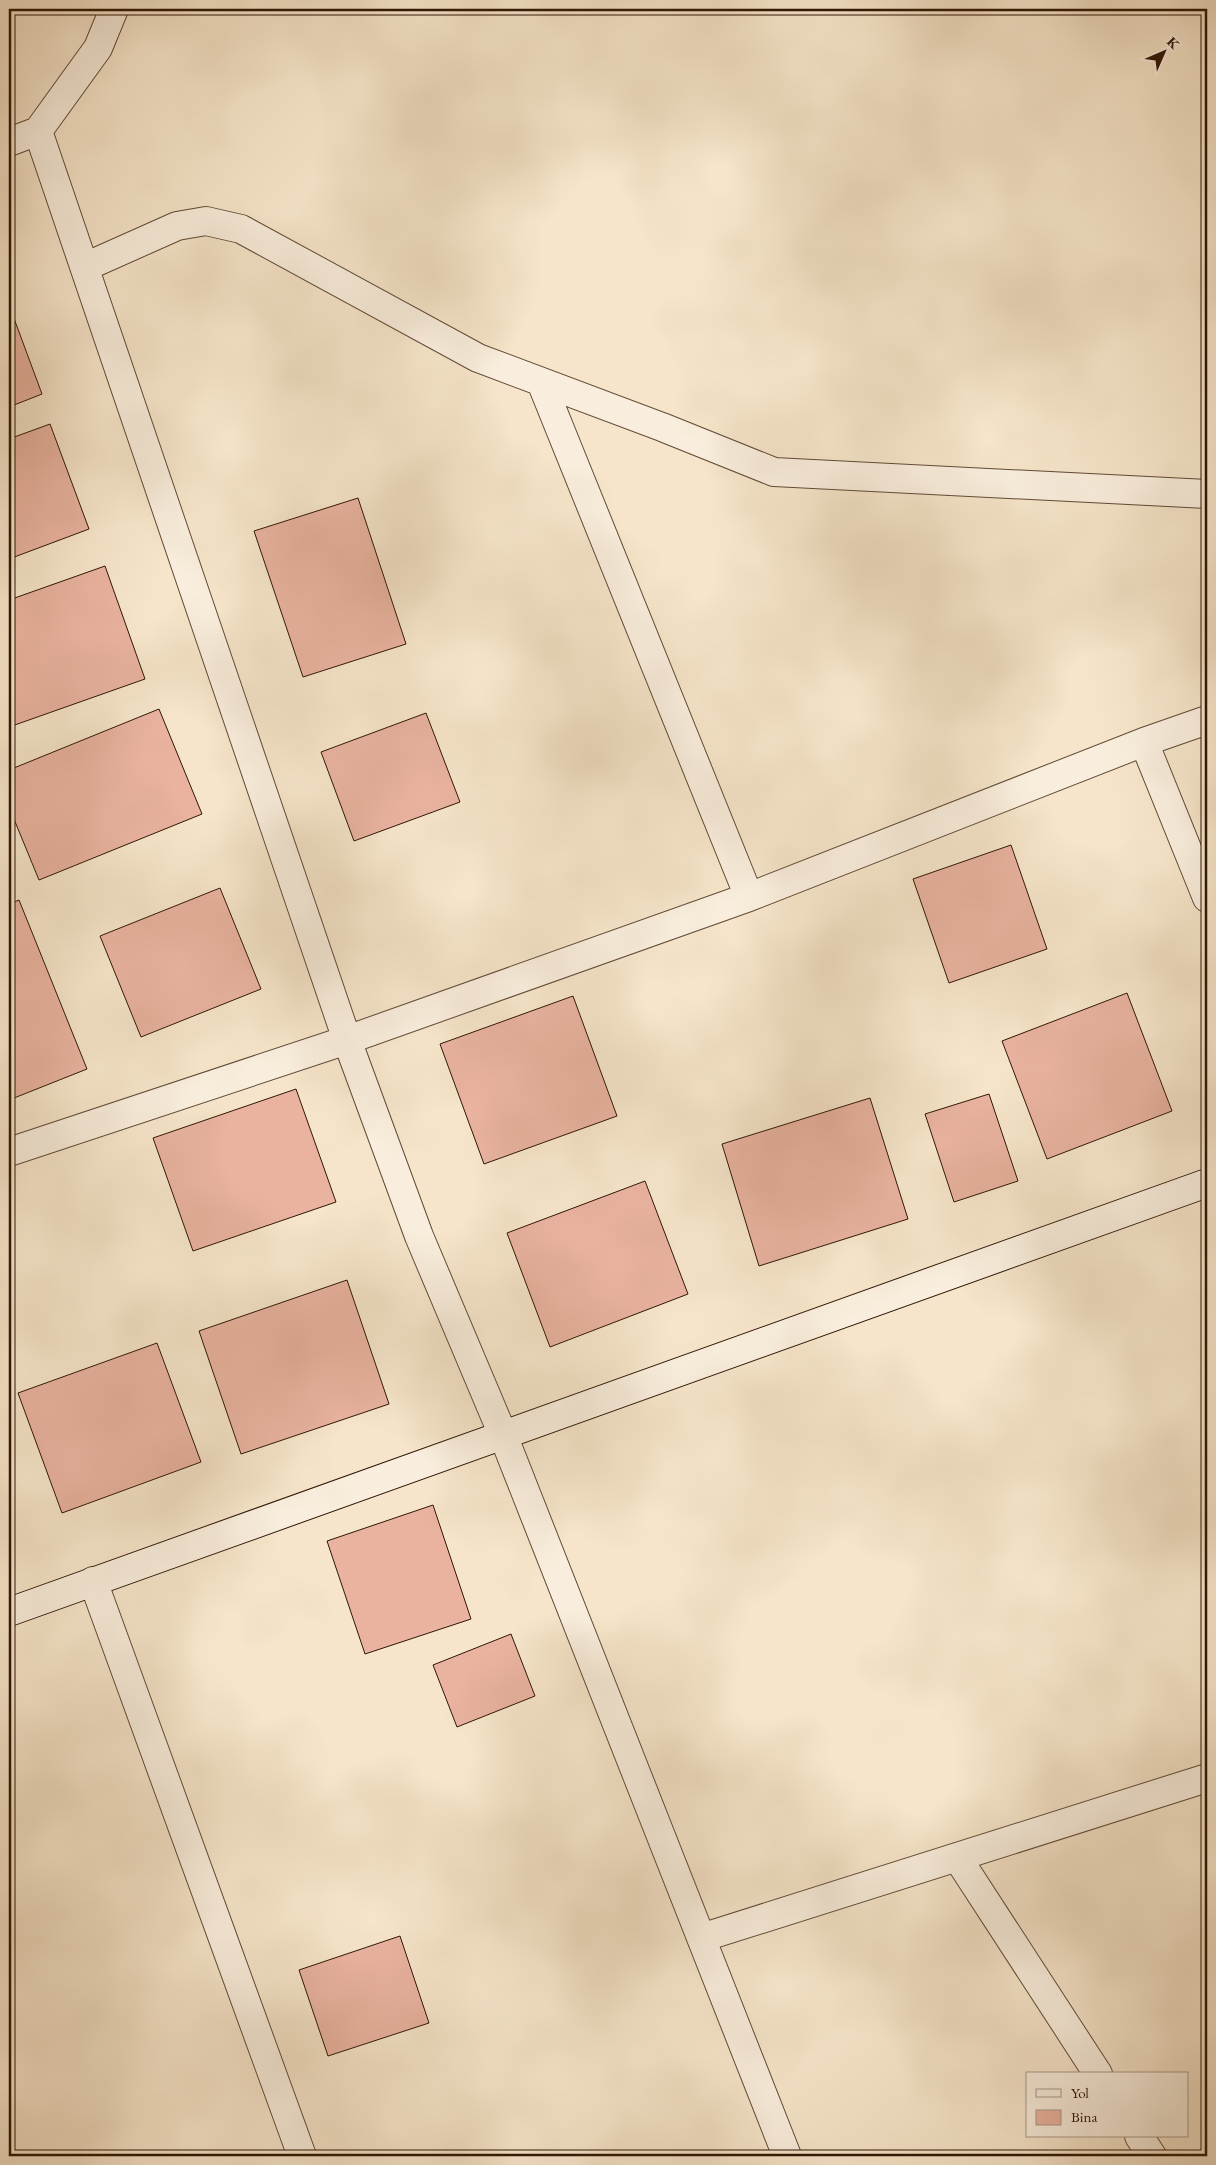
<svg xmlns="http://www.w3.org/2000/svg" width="1216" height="2165" font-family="'EB Garamond',serif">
<rect width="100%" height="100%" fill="#f6e5ca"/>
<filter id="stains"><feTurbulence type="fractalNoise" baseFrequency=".004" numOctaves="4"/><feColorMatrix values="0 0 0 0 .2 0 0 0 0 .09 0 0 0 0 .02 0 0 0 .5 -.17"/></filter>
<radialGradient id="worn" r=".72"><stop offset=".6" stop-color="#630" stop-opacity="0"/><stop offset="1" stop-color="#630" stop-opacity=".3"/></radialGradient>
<path fill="#e9b3a0" stroke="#2f1605" d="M9,305L42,394L9,407Z
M50,424L89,529L9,559V439Z
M358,498L406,644L303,677L254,531Z
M105,566L145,679L9,727V600Z
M159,709L202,814L39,880L9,807V770Z
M426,713L460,802L354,841L321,752Z
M1011,845L1047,949L949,983L913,879Z
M220,888L261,989L141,1037L100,936Z
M19,900L87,1069L9,1100V904Z
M1127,993L1172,1111L1047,1159L1002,1041Z
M573,996L617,1116L484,1164L440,1044Z
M296,1089L336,1202L193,1251L153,1138Z
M989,1094L1018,1181L954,1202L925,1114Z
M870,1098L908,1219L759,1266L722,1144Z
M645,1181L688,1294L550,1347L507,1233Z
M347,1280L389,1404L241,1454L199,1331Z
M157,1343L201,1462L62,1513L18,1393Z
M433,1505L471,1619L365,1654L327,1541Z
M9,1518L13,1531L9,1533Z
M511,1634L535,1696L457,1727L433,1665Z
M400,1936L429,2023L328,2056L299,1970Z"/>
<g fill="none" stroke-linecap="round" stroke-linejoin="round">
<g stroke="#614a36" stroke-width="30">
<path id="street" d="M114,9L98,48L38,131L347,1040L419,1236L503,1435L787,2156
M9,142L38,131
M85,267L177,226L206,221L241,229L478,358L662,427L774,472L1207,494
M541,382L749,897
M1144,742L1207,898
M9,1152L347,1040L749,897L1144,742L1207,720
M93,1581L302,2156
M957,1857L1098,2074
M701,1938L1207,1778
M1139,2136L1152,2156"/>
</g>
<g stroke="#2f1605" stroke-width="30">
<path id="secondary" d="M9,1612L1207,1183"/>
</g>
<use href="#street" stroke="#f9eedd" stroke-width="28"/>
<use href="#secondary" stroke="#f9eedd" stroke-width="28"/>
</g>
<rect width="1216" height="2165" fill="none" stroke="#f6e5ca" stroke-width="30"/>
<rect x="10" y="10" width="1196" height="2145" fill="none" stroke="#2f1605" stroke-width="2.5"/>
<rect x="15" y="15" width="1186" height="2135" fill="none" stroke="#2f1605"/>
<rect x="1026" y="2072" width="162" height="65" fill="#f9eedd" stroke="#a89887"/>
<rect x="1036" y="2089" width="25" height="8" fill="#f9eedd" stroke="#a89887"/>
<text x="1071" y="2098" font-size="15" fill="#2f1605">Yol</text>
<rect x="1036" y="2110" width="25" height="15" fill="#e9b3a0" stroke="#a89887"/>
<text x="1071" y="2122" font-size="15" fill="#2f1605">Bina</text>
<g transform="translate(1164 52) rotate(45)" stroke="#f9eedd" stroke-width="4" paint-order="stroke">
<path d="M0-4L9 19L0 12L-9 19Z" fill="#2f1605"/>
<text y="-8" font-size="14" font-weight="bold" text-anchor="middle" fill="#2f1605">K</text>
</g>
<rect width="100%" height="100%" filter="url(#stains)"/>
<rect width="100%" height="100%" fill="url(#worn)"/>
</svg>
